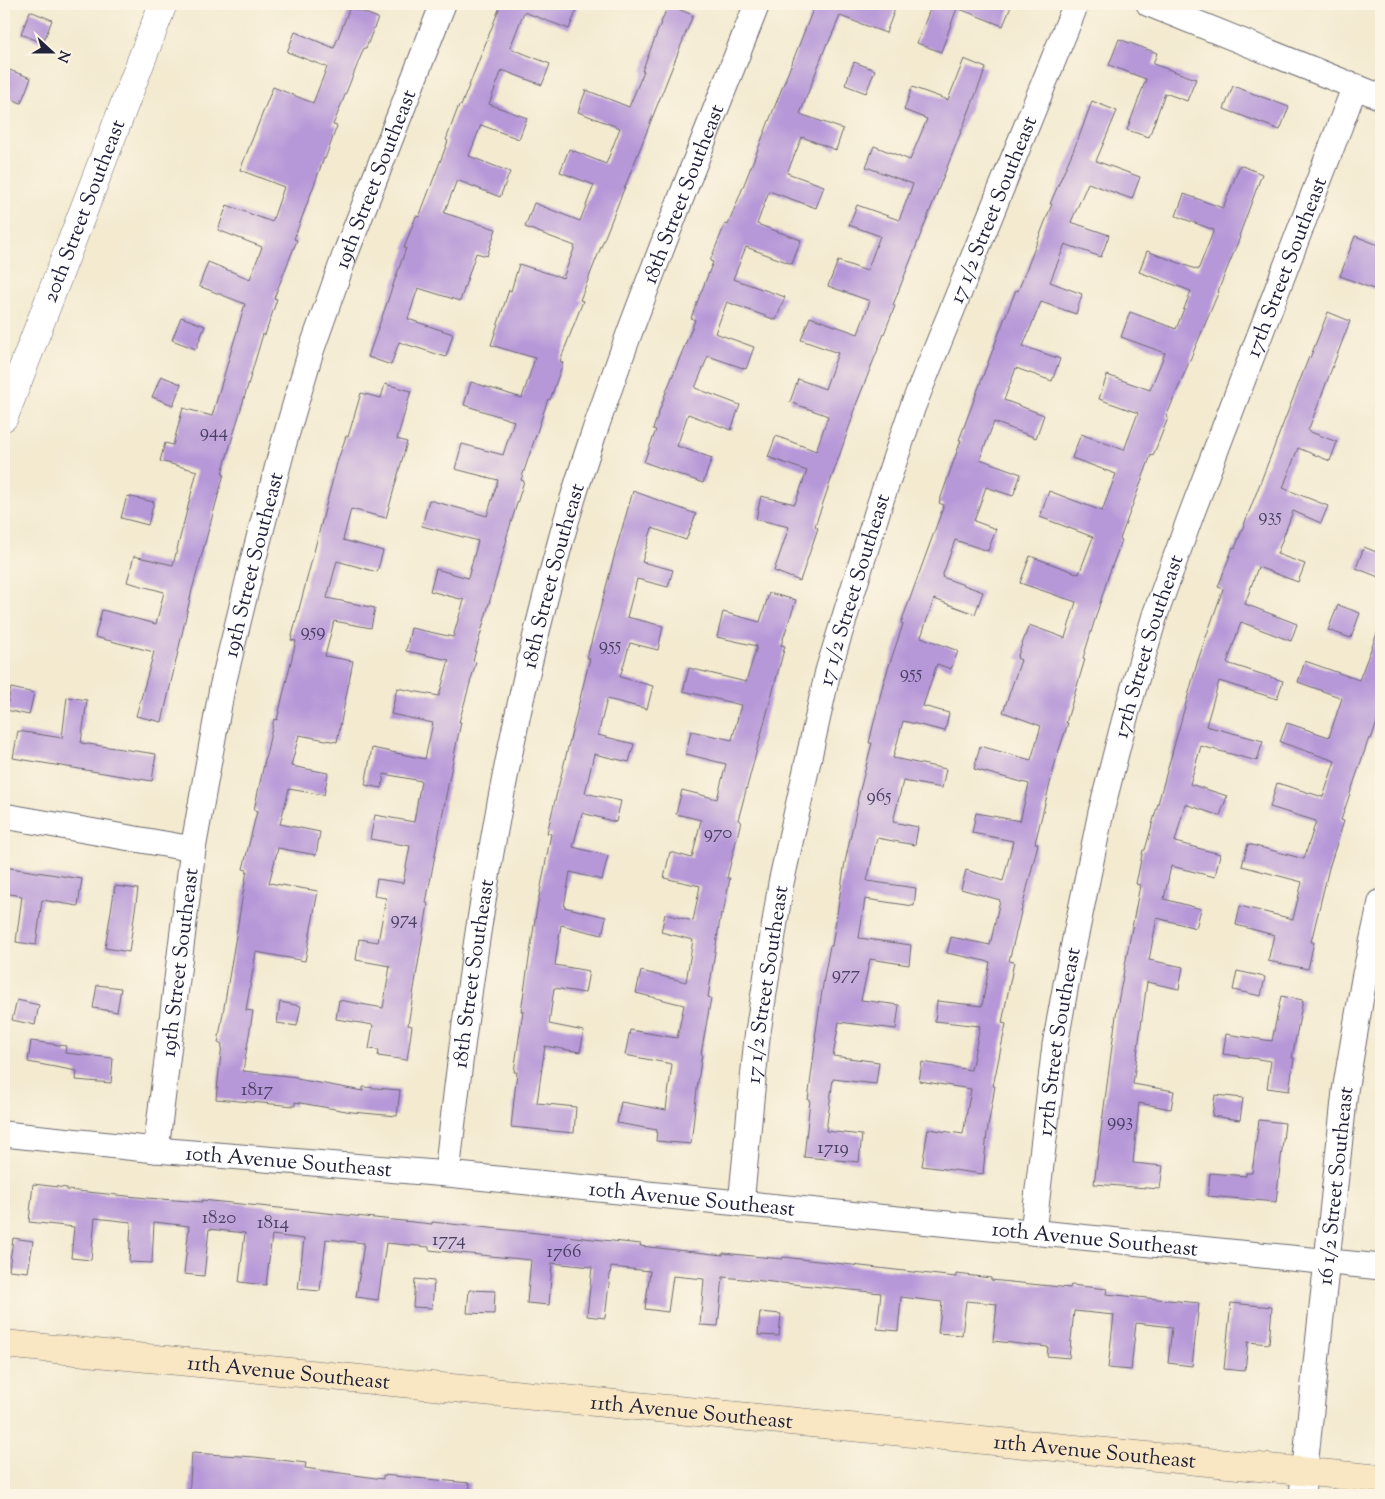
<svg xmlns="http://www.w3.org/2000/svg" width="1385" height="1499" font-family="'Sorts Mill Goudy',serif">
<rect width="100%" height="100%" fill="#fcf5e5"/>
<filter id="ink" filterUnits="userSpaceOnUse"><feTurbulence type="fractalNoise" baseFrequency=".02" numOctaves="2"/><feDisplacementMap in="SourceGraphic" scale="10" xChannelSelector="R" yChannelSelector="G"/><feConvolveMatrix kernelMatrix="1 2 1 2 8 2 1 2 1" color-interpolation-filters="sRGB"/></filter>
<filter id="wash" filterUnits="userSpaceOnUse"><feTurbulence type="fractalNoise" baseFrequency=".0096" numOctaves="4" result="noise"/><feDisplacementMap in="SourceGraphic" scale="20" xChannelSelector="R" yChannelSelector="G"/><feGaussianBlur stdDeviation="1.12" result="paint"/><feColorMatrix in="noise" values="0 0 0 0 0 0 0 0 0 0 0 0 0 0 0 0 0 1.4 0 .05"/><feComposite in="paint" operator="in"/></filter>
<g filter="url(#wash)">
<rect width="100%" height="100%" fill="#f3ead0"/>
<g id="blocks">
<path fill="#b697d8" d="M501,4H579L569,29L524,12L510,48L550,64L542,85L502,70L489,104L527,118L519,139L481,125L469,156L510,172L500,197L457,180L444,213L496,229L487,256L476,253L460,301L418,288L408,319L453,334L446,357L399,342L391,365L368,357L406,248H404L416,216L419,217L448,141L446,140L459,105L461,106Z
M812,4H881L895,9L886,33L840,16L828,44L827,43L800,114L843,129L836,150L802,137L787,173L824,186L816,208L769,191L757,224L801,240L792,264L746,247L733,279L785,297L776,320L727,302L715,333L754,347L746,369L708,356L695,388L740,405L731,430L688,414L677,446L712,458L703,483L644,462L656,430L653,429L666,392L695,320L691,318L713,262L710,261L725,224L728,225L814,7L812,6Z
M932,4H1012L1003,26L957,8L941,52L917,43Z
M668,5L693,15L580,300L583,301L560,361L563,363L550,400L548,399L521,480L524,481L506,539H507L473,661L476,662L459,722H461L449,780L426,903L428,904L408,1025L412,1026L407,1060L378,1056L379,1050L369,1049L373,1025L336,1019L339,1000L383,1008L390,966L356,960L359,939L378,942L386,898L374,896L377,879L403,883L410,846L370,839L375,815L414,822L421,781L384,774L382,788L365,785L372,748L425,759L433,723L391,714L397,688L439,696L449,660L406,651L411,628L453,637L464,600L430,591L436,569L468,578L478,541L422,526L429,500L487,516L498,480L455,469L462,444L503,455L514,421L464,405L471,382L522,398L535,358L491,345L509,290L511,291L519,264L563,278L575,246L525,227L534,203L580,221L594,185L560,172L569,149L606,164L620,128L578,112L586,90L629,107L644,71H642Z
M350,7L378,18L366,48H364L333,125L337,126L325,159L324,158L294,239L297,240L274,298L277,299L265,335L263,334L222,473L224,474L192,590L162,722L136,716L154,652L95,637L102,610L156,624L164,592L127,582L134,556L173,565L197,471L160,461L165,443L173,445L183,408L212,416L245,304L199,286L208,262L250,279L262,247L218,230L227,205L272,222L284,187L240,170L273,87L313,103L327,67L287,52L295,32L334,48Z
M30,11L52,20L43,43L21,34Z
M1119,39L1157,53L1153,64L1196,79L1187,101L1165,93L1149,137L1127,130L1146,79L1109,65Z
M964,59L986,68L893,305L895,306L852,415L853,416L815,526L818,528L800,581L774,571L789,527L756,519L761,496L795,504L807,471L768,457L776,436L816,451L828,416L790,402L798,379L825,389L838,353L801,340L810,317L858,334L870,301L828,286L838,261L867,271L880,236L849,225L857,205L899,220L913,184L866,167L874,146L910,160L927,119L904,110L912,87L948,100Z
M854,62L875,70L866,93L845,85Z
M4,68L31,78L21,103L4,96Z
M1233,86L1289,107L1280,130L1224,109Z
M1092,101L1117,111L1096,161L1140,177L1132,199L1088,183L1071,222L1109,235L1101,257L1065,244L1050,282L1082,294L1076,314L1041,302L1023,346L1060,359L1052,381L1016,368L1004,400L1044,415L1036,438L994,422L980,459L1021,474L1013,496L986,487L974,521L996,529L988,551L955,540L942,577L983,592L975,614L934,599L921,637L958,651L951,669L937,664L923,706L949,713L945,731L903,721L893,758L946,769L942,788L903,781L893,822L918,827L915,845L877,838L867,881L916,888L914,906L865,899L859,938L911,945L909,965L870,959L861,1000L899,1005L896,1029L839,1022L833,1056L879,1062L876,1084L833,1079L826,1131L862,1135L859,1162L804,1157L810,1100H808L816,1038H815L824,978L830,946H832L845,862L858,802H857L872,743H869L883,684L903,624L901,623L944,505L939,503L961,440H959L1002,325L1016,290L1018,291L1052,204H1050L1079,137Z
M1240,165L1262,174L1239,236L1240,237L1218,291H1219L1166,417L1168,418L1153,456L1151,455L1120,539L1122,540L1109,574L1083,658L1085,659L1066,723H1068L1057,756L1035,843L1038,844L1009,961L1014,962L1002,1023L1006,1024L993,1086H995L987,1133L983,1174L922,1166L928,1129L963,1134L971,1089L919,1081L922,1062L971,1070L980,1026L935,1021L937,1001L982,1006L990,962L947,953L951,937L990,945L1000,900L961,889L966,870L1003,881L1013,841L972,833L976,813L1020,821L1029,784L974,769L980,746L1031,760L1041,726L1003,712L1021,660L1017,658L1029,625L1065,638L1076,602L1020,583L1030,556L1079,574L1093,537L1040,517L1049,491L1102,511L1116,474L1072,458L1081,434L1124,450L1138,413L1099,399L1107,375L1150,390L1165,353L1121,337L1130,312L1176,329L1191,291L1139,272L1147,251L1198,270L1214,230L1176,216L1184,194L1223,208Z
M1355,236L1381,246V292L1340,276Z
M1328,312L1350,321L1308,431L1337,442L1330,461L1298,448L1283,488L1328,506L1321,523L1293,511L1277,554L1305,564L1298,582L1258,567L1245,604L1297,624L1291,641L1241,622L1227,663L1283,681L1277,699L1219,681L1206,726L1263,741L1257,761L1201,746L1190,784L1227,796L1220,816L1185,804L1175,842L1220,854L1215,877L1171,866L1164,899L1201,909L1196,928L1157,918L1149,960L1183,967L1179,989L1147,982L1133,1084L1174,1091L1171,1109L1139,1103L1133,1163L1163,1166L1160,1189L1094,1184L1117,1008L1140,885L1136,884L1143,850H1145L1198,660L1223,589L1218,587L1233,547L1235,548L1309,357L1310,358Z
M181,317L205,326L196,349L172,340Z
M161,376L181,384L173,405L152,397Z
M385,384L411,391L397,439L407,442L386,518L351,509L343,540L383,551L377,572L337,561L327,598L375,608L371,628L334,621L325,656L353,661L337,742L299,735L291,766L328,773L324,795L289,789L280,824L320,832L316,855L278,848L269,883L318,891L305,961L256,952L246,1010L253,1011L243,1071L297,1077V1079L363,1091V1087L400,1090L397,1116L352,1112L295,1102V1106L216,1099L222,1044L218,1043L247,870L243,869L257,811L254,810L266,755L274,719L277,720L296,641L291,640L337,463L346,436L348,437L361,393L381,398Z
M633,491L696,514L686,540L652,528L642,562L673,570L668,587L637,579L627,617L663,626L658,650L630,643L620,677L653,686L647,709L607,699L598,735L634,744L629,762L594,754L585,793L621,801L616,822L582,813L573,847L608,856L602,880L570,872L564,907L606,917L602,935L561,925L555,965L589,971L585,993L554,988L549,1024L584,1031L580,1052L545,1046L537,1103L576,1107L574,1133L511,1127L517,1072H514L523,1011H521L536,913L551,834L547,833L590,658H587L617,546Z
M127,496L154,502L148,525L121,518Z
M1364,547L1381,554V578L1356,568Z
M769,593L796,600L781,645L785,646L738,820L741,821L727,878H730L723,914L721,913L708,997L711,998L701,1054H702L697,1089L691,1144L656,1141L657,1130L617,1123L621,1102L666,1110L672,1064L625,1055L630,1030L677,1038L684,1005L636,993L641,971L686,982L693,940L661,932L665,914L693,921L700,886L664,878L670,852L692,858L701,820L676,814L682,790L717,799L726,764L686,754L691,731L732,740L741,705L683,691L689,668L746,682L757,646L717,637L723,612L760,622Z
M1338,605L1360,613L1351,638L1328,630Z
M1380,626H1381V711L1371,739L1369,738L1341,820L1344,821L1329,868L1311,942H1314L1308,969L1268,961L1274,935L1236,925L1240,906L1293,919L1302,882L1242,866L1248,844L1304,859L1316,821L1270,807L1277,783L1323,797L1335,761L1280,742L1287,723L1329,737L1342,698L1298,682L1305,661L1359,680Z
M11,688L34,693L29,715L6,710Z
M67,697L87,700L81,743L156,754L152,781L13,758L18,731L62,738Z
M4,867L82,879L78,906L42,900L36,945L16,942L22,896L4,893Z
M115,886L138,889L129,952L105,948Z
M1237,971L1265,977L1261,996L1233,990Z
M97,985L121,988L117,1012L93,1008Z
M1281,996L1303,1000L1292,1058H1294L1289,1091L1267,1088L1271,1061L1223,1054L1226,1034L1272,1041Z
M17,1000L39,1005L35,1025L12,1020Z
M280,1002L301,1006L297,1026L277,1023Z
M31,1041L66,1046L65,1053L113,1058L111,1083L76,1080L77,1071L28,1062Z
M1215,1095L1243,1098L1240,1120L1212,1116Z
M1259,1120L1285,1123L1276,1202L1208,1196L1210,1173L1246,1176V1173H1252Z
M33,1184L67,1188V1190L147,1198L202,1202V1200L432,1224V1222L641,1244L640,1246L723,1255V1253L782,1259L783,1257L956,1277V1274L991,1278V1280L1070,1288L1071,1285L1107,1289L1106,1294L1199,1303L1192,1366L1168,1363L1172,1327L1136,1323L1131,1370L1108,1368L1114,1315L1074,1311L1069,1358L1047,1356L1048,1347L993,1341L997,1304L966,1301L962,1335L938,1333L942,1302L901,1297L898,1331L877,1329L881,1293L723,1277L718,1326L700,1325L704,1279L673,1276L668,1312L645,1309L650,1271L611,1267L605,1318L587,1316L592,1267L552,1263L549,1305L527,1303L531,1260L429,1250V1247L386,1243L378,1300L356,1297L364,1243L326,1239L320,1291L298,1289L304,1239L272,1235L266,1285L239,1282L245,1233L209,1229L204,1276L184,1274L189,1226L154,1222L152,1263L129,1262L131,1222L95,1218L91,1260L71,1258L74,1227L29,1222Z
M13,1238L33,1241L28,1272L9,1270Z
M415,1279L434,1281L432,1308L413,1307Z
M469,1290L495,1291L494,1314L467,1313Z
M1231,1303L1272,1307L1269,1344L1248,1342L1245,1371L1224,1369Z
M760,1312L781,1314L779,1336L758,1335Z
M192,1453L255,1457L306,1463L305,1468L383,1479V1475L470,1483L469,1495H189Z"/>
</g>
</g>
<g filter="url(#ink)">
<use href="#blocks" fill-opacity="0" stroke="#6b686f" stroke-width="1"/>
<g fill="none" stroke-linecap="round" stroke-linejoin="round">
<g stroke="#6b686f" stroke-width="27">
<g id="minor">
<path d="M1149,4L1381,97"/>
<path d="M4,816L193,849"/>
<path id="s1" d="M4,1134L156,1150L447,1174L1381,1267"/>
<path id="s2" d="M156,1150L193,849L222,688L253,561L283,446L311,351L345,255L443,4"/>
<path id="s3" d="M447,1174C470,961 502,750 560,543C579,473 604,403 629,334C670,224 714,114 757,4"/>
<path id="s4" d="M741,1204L757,1038L781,883L828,671L880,503L913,406L1076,4"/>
<path id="s5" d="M1033,1232L1055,1045L1068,973L1101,812L1125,718L1155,615L1191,515L1355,86"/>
<path id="s6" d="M1302,1495L1345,1091L1364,979L1381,902"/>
</g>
</g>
<g stroke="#6b686f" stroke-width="29">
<g id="tertiary">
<path id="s7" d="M4,417L163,4"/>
</g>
</g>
<g stroke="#6b686f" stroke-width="29">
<g id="secondary">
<path id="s8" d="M4,1344L1381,1479"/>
</g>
</g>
<use href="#minor" stroke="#fff" stroke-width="25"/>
<use href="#tertiary" stroke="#fff" stroke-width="28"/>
<use href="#secondary" stroke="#f9e7c3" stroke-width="28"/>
</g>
</g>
<g text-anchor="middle" stroke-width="4" stroke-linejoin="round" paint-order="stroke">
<g font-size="19" fill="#473f62">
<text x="214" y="437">944</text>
<text x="1270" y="521">935</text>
<text x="313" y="636">959</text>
<text x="610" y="650">955</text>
<text x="911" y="678">955</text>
<text x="879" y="801">965</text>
<text x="718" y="838">970</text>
<text x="404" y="924">974</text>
<text x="846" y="979">977</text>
<text x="257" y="1095">1817</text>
<text x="1120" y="1126">993</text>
<text x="833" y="1153">1719</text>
<text x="219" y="1223">1820</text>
<text x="273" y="1228">1814</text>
<text x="449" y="1245">1774</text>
<text x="564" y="1257">1766</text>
</g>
<g font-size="21" fill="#22223b" stroke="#fcf5e5">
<text dy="7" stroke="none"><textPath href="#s2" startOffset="999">19th Street Southeast</textPath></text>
<text dy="7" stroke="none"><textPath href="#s3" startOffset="1012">18th Street Southeast</textPath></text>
<text dy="7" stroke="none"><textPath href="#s4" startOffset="1031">17 1/2 Street Southeast</textPath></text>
<text dy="7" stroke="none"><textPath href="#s7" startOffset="221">20th Street Southeast</textPath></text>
<text dy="7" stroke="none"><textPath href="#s5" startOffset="1002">17th Street Southeast</textPath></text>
<text dy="7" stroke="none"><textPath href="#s2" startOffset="594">19th Street Southeast</textPath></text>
<text dy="7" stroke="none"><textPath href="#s3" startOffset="608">18th Street Southeast</textPath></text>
<text dy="7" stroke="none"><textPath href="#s4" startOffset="626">17 1/2 Street Southeast</textPath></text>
<text dy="7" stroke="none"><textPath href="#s5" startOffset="598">17th Street Southeast</textPath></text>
<text dy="7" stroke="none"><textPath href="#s2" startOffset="189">19th Street Southeast</textPath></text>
<text dy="7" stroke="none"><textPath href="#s3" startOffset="202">18th Street Southeast</textPath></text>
<text dy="7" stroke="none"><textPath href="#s4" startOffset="221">17 1/2 Street Southeast</textPath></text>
<text dy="7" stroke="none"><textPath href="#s5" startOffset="192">17th Street Southeast</textPath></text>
<text dy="7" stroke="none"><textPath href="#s1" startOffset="286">10th Avenue Southeast</textPath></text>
<text dy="7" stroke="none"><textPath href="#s6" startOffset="311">16 1/2 Street Southeast</textPath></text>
<text dy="7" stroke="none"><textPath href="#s1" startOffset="691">10th Avenue Southeast</textPath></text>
<text dy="7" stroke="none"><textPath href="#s1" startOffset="1096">10th Avenue Southeast</textPath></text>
<text dy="7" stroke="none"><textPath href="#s8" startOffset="286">11th Avenue Southeast</textPath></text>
<text dy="7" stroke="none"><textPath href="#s8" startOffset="691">11th Avenue Southeast</textPath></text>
<text dy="7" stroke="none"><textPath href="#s8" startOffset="1096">11th Avenue Southeast</textPath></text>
</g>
</g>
<rect width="1385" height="1499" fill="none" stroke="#fcf5e5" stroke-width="20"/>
<g transform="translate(52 52) rotate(111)" stroke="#fcf5e5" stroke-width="4" paint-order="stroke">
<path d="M0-4L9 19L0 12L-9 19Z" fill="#22223b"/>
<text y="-8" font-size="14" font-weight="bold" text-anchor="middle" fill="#22223b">N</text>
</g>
</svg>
